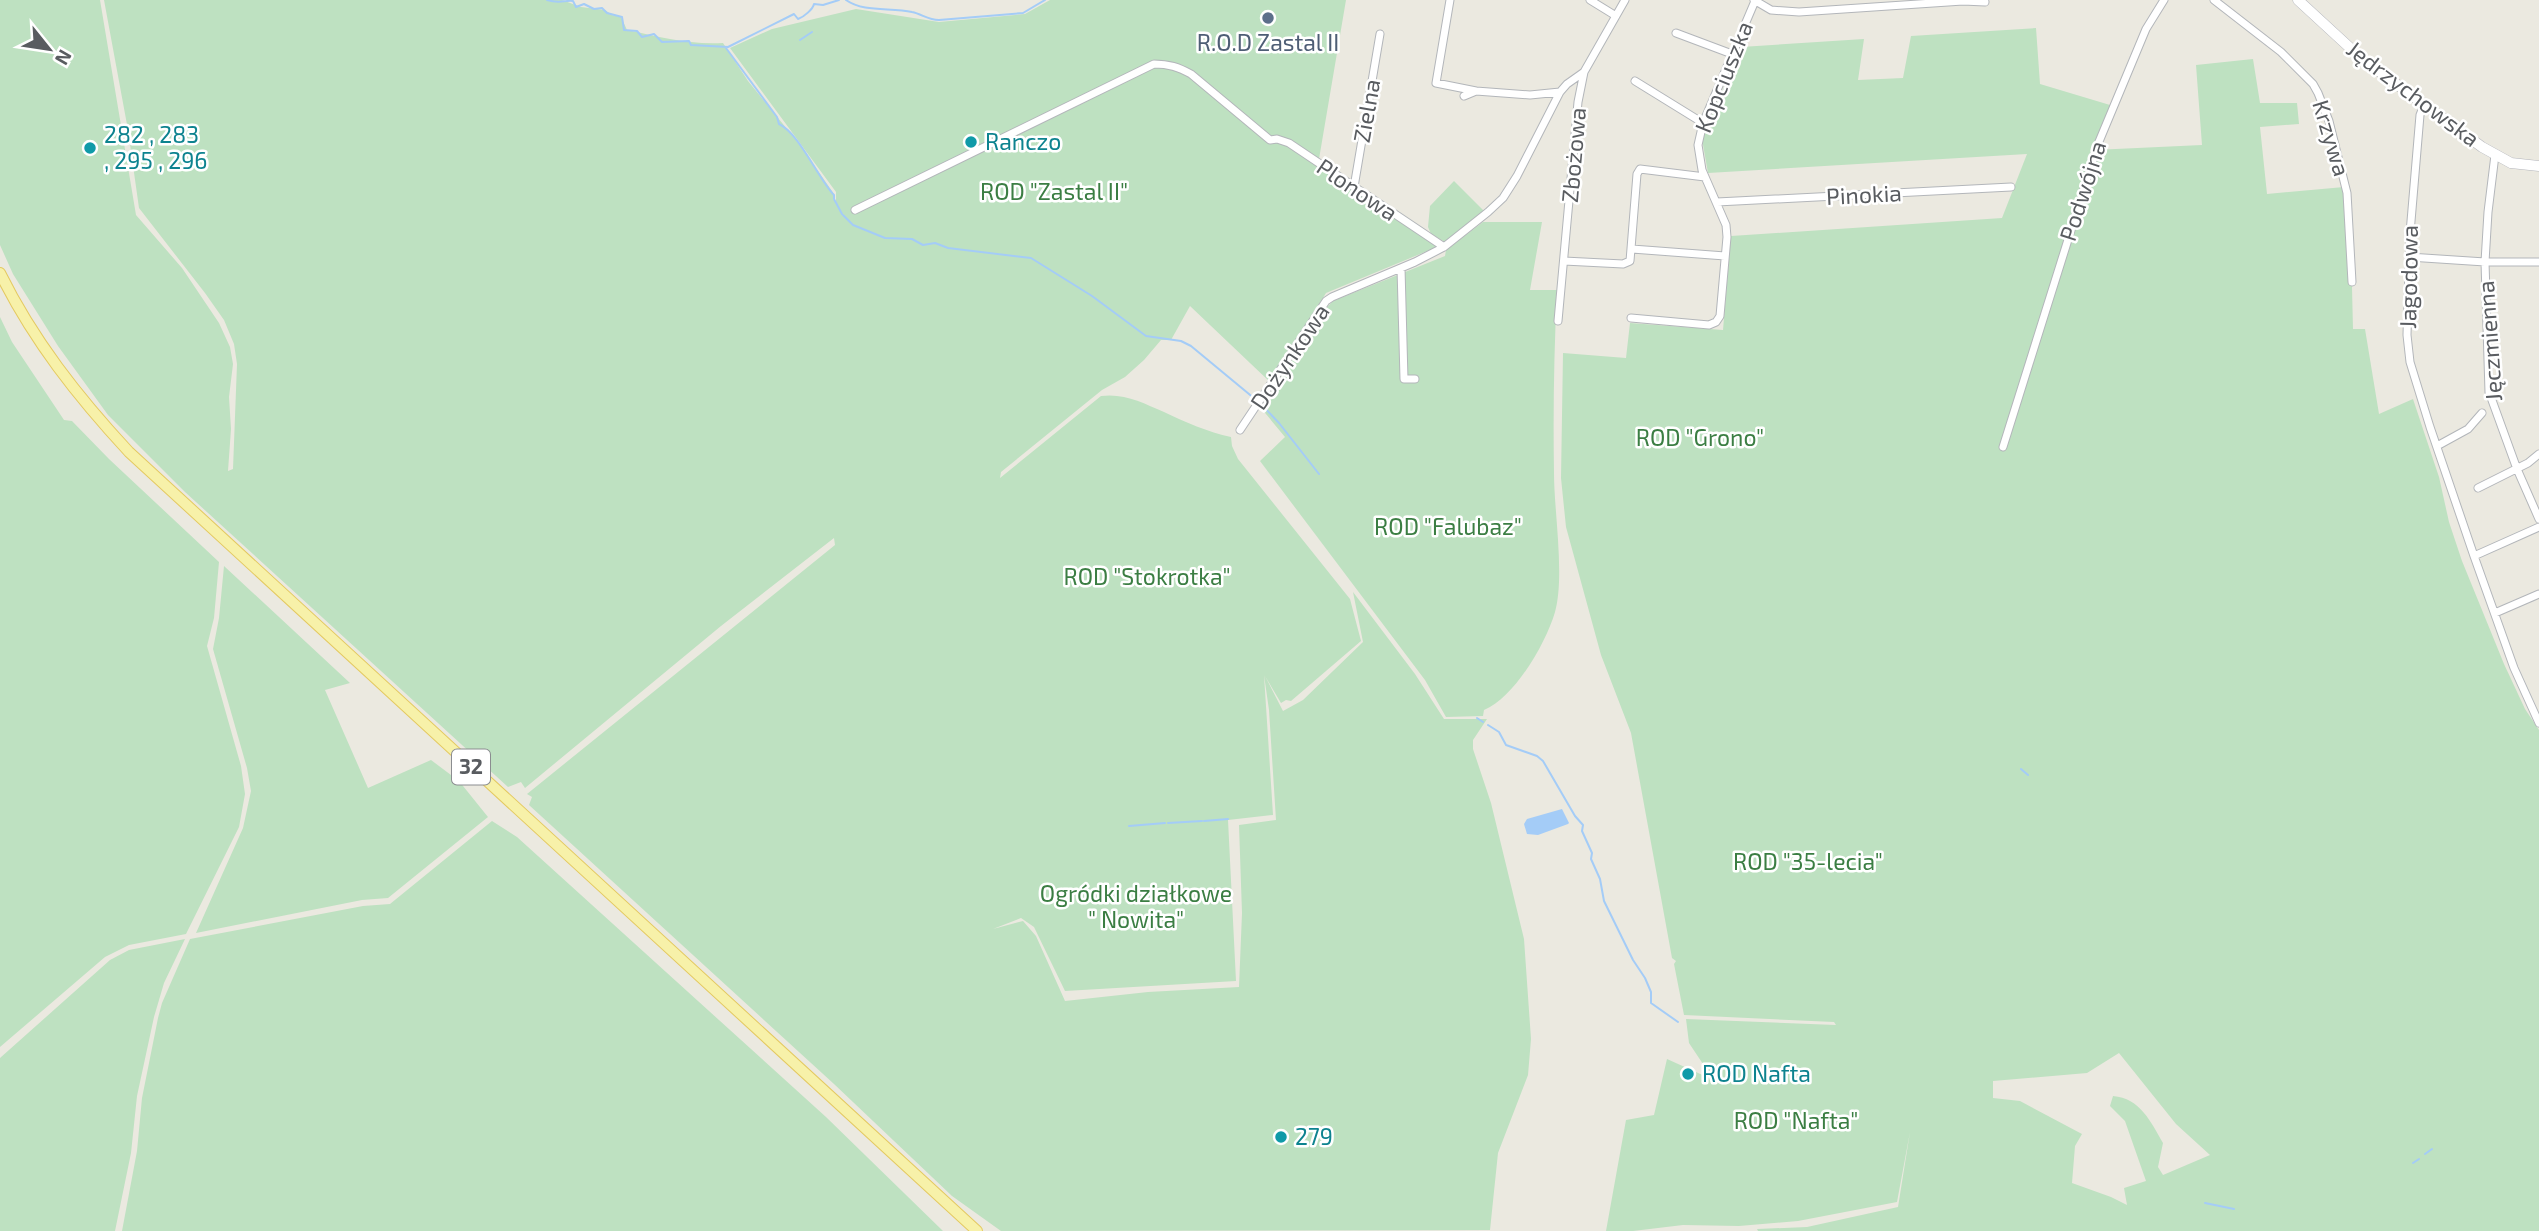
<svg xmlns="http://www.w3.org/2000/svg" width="2539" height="1231" font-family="'Exo 2',sans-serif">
<rect width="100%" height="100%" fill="#ebe9e0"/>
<path fill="#bee1c1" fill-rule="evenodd" d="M0,0H100L136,215L182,268L219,323L230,347L233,364L229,397L231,429L228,471L233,469L237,364L234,344L224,320L205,293L139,208L128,130L104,0H562L581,7L605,10L612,15L621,17L627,30C660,37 690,45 723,43L748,81L800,145L834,194L833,199L836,202V192L730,48L772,29L856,9L939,22L1025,14L1050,0H1346L1319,159L1347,185L1437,247L1326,293L1270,382L1190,306L1171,340H1161L1144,360L1125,377L1102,390L1001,472L1000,478L1101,396C1125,393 1143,403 1164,412C1185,422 1208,432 1231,437L1232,446L1238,459L1350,599L1361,641L1291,701L1286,700L1281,703L1265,676L1283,711L1303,700L1363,642L1353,592L1415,674L1444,719H1487L1473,740V749L1491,803L1524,939L1531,1039L1528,1075L1498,1153L1490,1230L1001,1231L952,1196L834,1084L529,805L532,797L527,794L835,545L834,538L721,626L525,788L521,782L508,787L185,492L108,415L58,346L13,274L0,245ZM1264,675L1269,710L1276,820L1239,825L1242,913L1239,987L1148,992L1065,1001L1036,936L1023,921L993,929L1021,918L1034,927L1065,991L1236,981L1228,820L1273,815Z
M2036,28L2040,84L2110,105L2094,150L2202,145L2196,65L2253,59L2260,103H2297L2299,124L2260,127L2267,194L2344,187L2351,245L2353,329H2365L2379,414L2413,399L2439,477L2449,522L2462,561L2504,664L2525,709L2539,730V1231H1758L1757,1229L1807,1227L1898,1207L1910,1132L1897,1202L1798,1221L1739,1226L1683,1225L1633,1231H1606L1626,1120L1654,1115L1667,1059L1707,1077L1703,1064L1689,1043L1686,1019L1836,1025L1834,1022L1684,1015L1674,964L1676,961L1672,958L1631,733L1601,655L1566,527L1561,478L1563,353L1626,358L1630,323L1723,330L1731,236L2002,218L2027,154L1708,173L1702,139L1741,47L1864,39L1858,80L1903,78L1911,36ZM2119,1053L2176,1124L2210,1155L2163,1175L2158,1167L2163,1143C2151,1122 2140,1098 2113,1096L2110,1106L2125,1121L2146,1181L2124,1188L2127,1205L2111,1197L2072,1183L2075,1146L2082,1134L2020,1101L1993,1098V1081L2087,1073Z
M1454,181L1484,211L1445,242L1431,234L1428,227L1430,206Z
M1483,222H1542L1530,290H1557C1554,351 1553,412 1554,473C1554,512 1565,576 1555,612C1546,643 1515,697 1484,710L1483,716L1446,717L1425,680L1260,461L1285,437L1261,408L1311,332L1320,314L1333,301L1445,256L1446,250Z
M0,317L12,342L64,420L72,421L109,459L219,562L214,618L207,646L241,766L245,794L239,827L186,934L129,945L105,957L0,1047Z
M224,566L350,683L325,690L368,788L431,760L459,781L488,817L388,898L362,900L196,933L243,828L251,791L247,768L213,649L219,618Z
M492,821L517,837L826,1117L943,1231H122L137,1151L142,1098L158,1018L162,1003L190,939L363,906L390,904Z
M185,939L164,983L154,1017L137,1096L131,1153L115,1231H0V1058L110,960L129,950Z"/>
<path fill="#a4ccf7" d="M1562,809L1569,823L1568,824L1538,835L1527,834L1524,824L1527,819Z"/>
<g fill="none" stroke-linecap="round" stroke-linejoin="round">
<path stroke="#a4ccf7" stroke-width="2" d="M547,0C560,4 564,0 573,1L576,7L584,4L594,9L602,8L607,13L622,17L624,30L637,31L642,37L654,34L662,42L689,41L691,45L728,47L794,14L798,19C804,17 813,9 814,4L823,5L839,0
M846,0C864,13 891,7 912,12C922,14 928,20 939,20L1023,13L1045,0
M800,40L812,32
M726,48L777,117L779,124C799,133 818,178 834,195V199L842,214
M843,215L853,225L885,238L912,239L923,245L935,243L948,248L1031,258L1092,296L1146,336L1181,341L1191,346L1255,399
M1262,405L1279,423L1319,474
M1477,718L1483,722
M1488,725L1499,732L1506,745L1537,756L1543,761L1575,816L1583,825L1582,831L1592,853L1591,859L1600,879L1604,901L1633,960L1645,978L1651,992V1003L1678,1022
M2021,769L2028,775
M1204,821L1228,819
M1168,823L1202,821
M1129,826L1165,823
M2425,1154L2432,1149
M2413,1163L2419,1159
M2205,1203L2234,1209"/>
<g stroke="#b3b6ba" stroke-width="9">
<path id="street" d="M1450,0L1436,83L1476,91
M1590,0L1616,16
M1754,0L1771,10L1799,12L1963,1L1985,2
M2214,0L2281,52L2313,84L2318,93L2329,121L2347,193L2352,282
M1676,33L1732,54
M1635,81L1703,123
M1464,96L1476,91L1530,95L1560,92
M2424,105L2420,115L2410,233L2407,335L2410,362L2430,427L2474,556L2514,668L2539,723
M2495,155L2488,212L2485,262L2489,392L2517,469L2539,519
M1354,187L1380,34
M1717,202L2011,187
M855,210L1154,64C1169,64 1178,67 1191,74L1270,140L1277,139L1289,143L1444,247
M1632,249L1725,256
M2409,257L2485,262H2539
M1564,261L1623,264L1630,261L1637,174L1640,169L1705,177
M1401,268L1404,379H1415
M1631,318L1709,325L1716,322L1720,316L1727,237L1726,225L1702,170L1698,145L1703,123L1755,1
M1558,321L1578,102L1584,72L1625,0
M1240,430L1326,301L1332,297L1415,262L1444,247L1488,212L1503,198L1517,176L1560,92L1567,84L1584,72
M2437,446L2468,429L2482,413
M2003,447L2098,144L2146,29L2164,0
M2478,488L2528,463L2539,454
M2474,556L2539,527
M2495,613L2539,594"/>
</g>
<g stroke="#b4b6bc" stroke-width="11">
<path id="secondary" d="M2298,0L2361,58L2482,147L2511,163L2539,166"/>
</g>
<g stroke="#e4c960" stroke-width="12">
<path id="primary" d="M0,273C33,340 78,397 129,452L977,1231"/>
</g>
<use href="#street" stroke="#fff" stroke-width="7"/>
<use href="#secondary" stroke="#fff" stroke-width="10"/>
<use href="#primary" stroke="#f7f1a9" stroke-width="10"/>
</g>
<circle fill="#5c6f8a" stroke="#fff" stroke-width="2.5" cx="1268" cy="18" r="7"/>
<g fill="#0f9aa8" stroke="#fff" stroke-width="2.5">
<circle cx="971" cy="142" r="7"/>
<circle cx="90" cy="148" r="7"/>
<circle cx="1688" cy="1074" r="7"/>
<circle cx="1281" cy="1137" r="7"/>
</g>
<g text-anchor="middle" stroke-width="5" stroke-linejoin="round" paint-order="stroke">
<rect fill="#fff" stroke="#8b8d90" stroke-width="2" x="452" y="749.5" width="38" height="35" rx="5"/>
<g font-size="21" font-weight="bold" fill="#595c60">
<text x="471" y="774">32</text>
</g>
<g font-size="23" fill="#4e5e75" stroke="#fff">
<text x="1268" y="51">R.O.D Zastal II</text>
</g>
<g font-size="23" fill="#595c60" stroke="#fff">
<text transform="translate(1724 77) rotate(-68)" y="8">Kopciuszka</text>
<text transform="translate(2413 94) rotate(37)" y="8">Jędrzychowska</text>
<text transform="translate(1367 111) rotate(-80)" y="8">Zielna</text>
<text transform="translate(2331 138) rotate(73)" y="8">Krzywa</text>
<text transform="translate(1574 155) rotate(-85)" y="8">Zbożowa</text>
<text transform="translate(1357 190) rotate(34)" y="8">Plonowa</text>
<text transform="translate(2083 191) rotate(-72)" y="8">Podwójna</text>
<text transform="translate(1864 195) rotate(-3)" y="8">Pinokia</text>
<text transform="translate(2409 277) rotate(-89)" y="8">Jagodowa</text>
<text transform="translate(2490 341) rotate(-94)" y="8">Jęczmienna</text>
<text transform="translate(1290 357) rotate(-56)" y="8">Dożynkowa</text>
</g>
<g font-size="23" fill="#0d838f" stroke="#fff" text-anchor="start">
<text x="104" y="143">282 , 283<tspan x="104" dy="26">, 295 , 296</tspan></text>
<text x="985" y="150">Ranczo</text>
<text x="1702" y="1082">ROD Nafta</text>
<text x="1295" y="1145">279</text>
</g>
<g font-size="23" fill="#3b7e43" stroke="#fff">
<text x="1054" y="200">ROD "Zastal II"</text>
<text x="1700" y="446">ROD "Grono"</text>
<text x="1448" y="535">ROD "Falubaz"</text>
<text x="1147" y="585">ROD "Stokrotka"</text>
<text x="1808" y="870">ROD "35-lecia"</text>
<text x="1136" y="902">Ogródki działkowe<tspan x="1136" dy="26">" Nowita"</tspan></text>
<text x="1796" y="1129">ROD "Nafta"</text>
</g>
</g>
<g transform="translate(49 49) rotate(120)" stroke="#ffffff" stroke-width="5" paint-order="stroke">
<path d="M0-5L12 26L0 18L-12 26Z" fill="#595c60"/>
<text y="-10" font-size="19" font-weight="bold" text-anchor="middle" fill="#595c60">N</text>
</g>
</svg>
